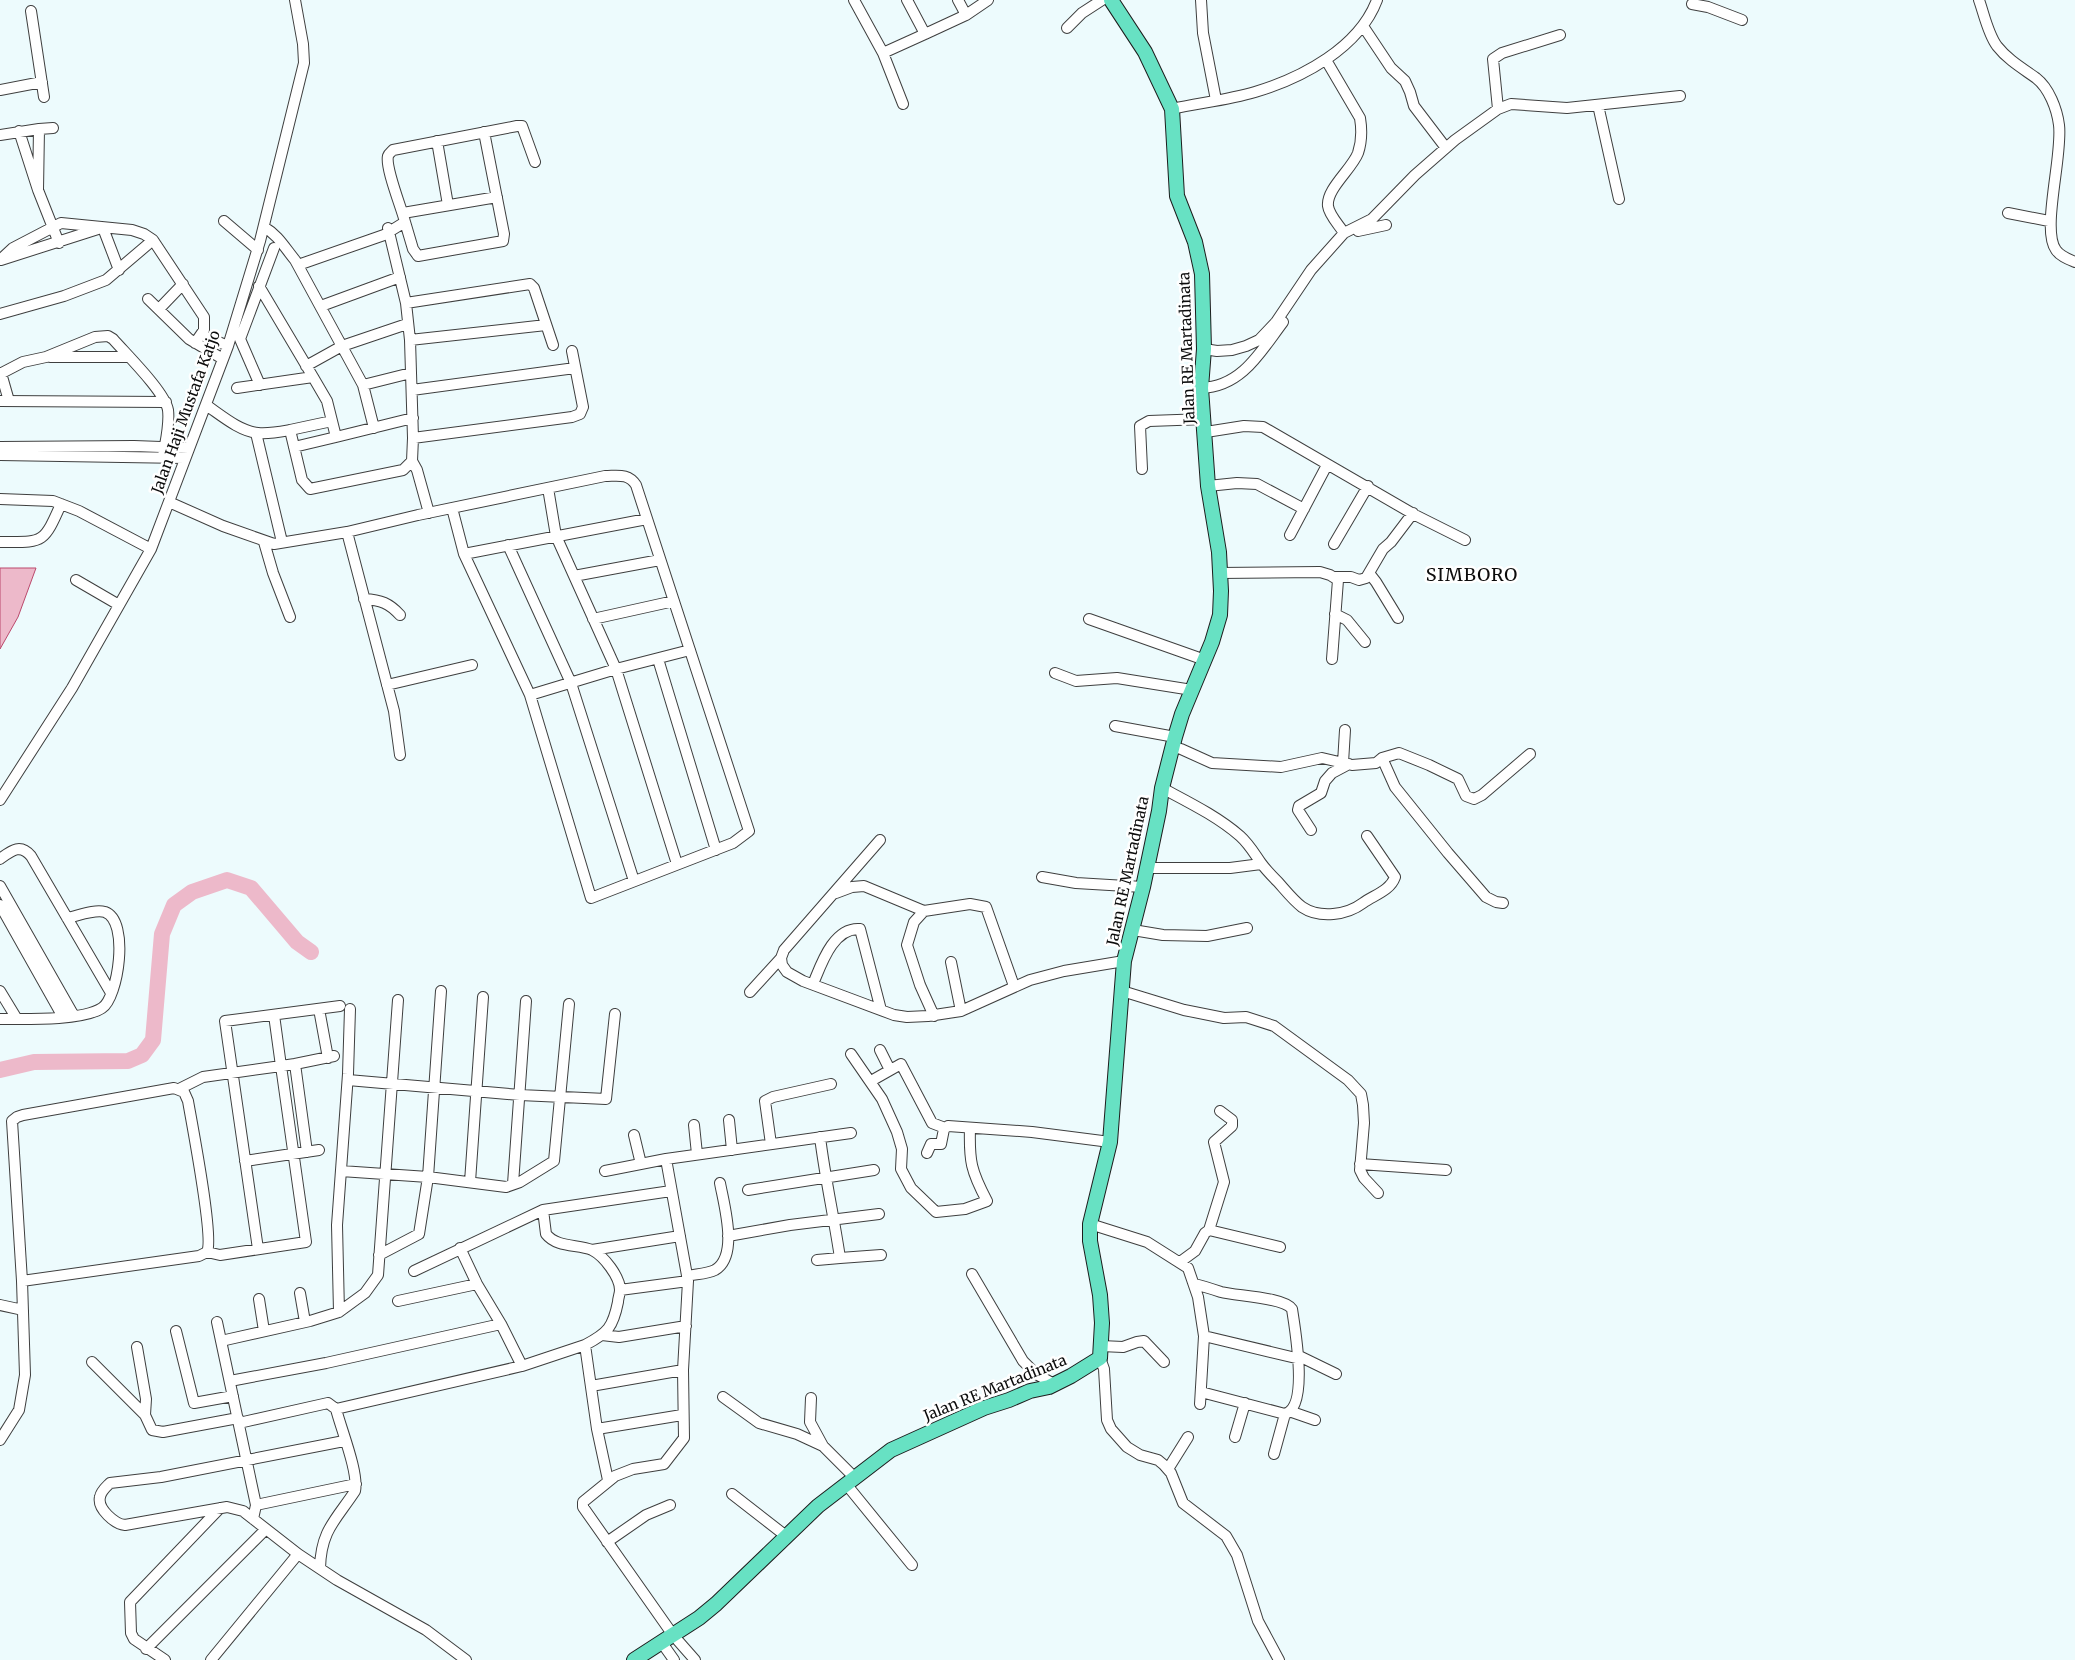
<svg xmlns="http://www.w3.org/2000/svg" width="2075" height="1660" font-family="Merriweather,serif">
<rect width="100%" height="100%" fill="#edfbfd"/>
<path fill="#edb9ca" stroke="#bb496c" d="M0,568H36L18,617L0,649Z"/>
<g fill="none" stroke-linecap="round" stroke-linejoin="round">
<path stroke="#edb9ca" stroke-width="16" d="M0,1070L34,1062L128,1061L142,1055L153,1040L162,934L174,905L192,892L227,880L251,888L297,942L311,952"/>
<g stroke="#3f3f3f" stroke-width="12">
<path id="minor" d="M854,0L883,53
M958,0L966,15
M1201,0L1203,33L1216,100
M1979,0C1984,14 1988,34 1997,46C2008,60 2022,68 2036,78C2049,88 2057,109 2059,125C2063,155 2041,230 2056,250C2060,256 2068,259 2075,262
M1692,4L1708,7L1742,20
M31,11L44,97
M1363,26L1391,68L1405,81L1410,92L1414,106L1446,148
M1067,28L1082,13L1102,0
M925,34L966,15L988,0
M1326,60L1360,118C1362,130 1362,141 1358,153C1352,169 1326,189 1328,206C1329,215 1339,225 1344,233
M0,90L42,82
M903,104L883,53L925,34L907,0
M1598,105L1619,199
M1172,109C1199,103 1228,100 1255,92C1302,78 1359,48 1377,0
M1498,109L1493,59L1502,53L1560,35
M39,129L53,128
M0,135L39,129L38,190L19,131
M437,141L448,205
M38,190L59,243
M403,213L497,197
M2008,213L2049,221
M224,221L258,250
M405,222L413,249L418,256L503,241L504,234L484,132
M264,227C278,235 285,248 295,260L363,385L411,373
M103,228L119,270
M388,228L406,303L410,340L546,325
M1358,231L1386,225
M153,240L204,317V330L195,343
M0,260L13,248L61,223L132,230L144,234L153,240L106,280L64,296L0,314
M1,260L98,229
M298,265L384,235L405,222C402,209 385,168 388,156C389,153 391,152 393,150L517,126H522L535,162
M148,299L189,339L223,359
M406,303L530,284L534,288L553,345
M321,306L400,277
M159,309L183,284
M202,335L228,346
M1204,349L1217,351L1232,350L1246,346L1259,340L1276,322L1311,270L1344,233L1372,219L1415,175L1455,140L1498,109L1511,104L1567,108L1680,96
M50,357H129
M306,366L342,346L407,324
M1,373L9,401
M0,374L23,362L46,357L95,337L108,336L113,339C126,354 165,392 168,410C170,425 165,443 163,457
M313,377L327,401L336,437L413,418
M260,385L240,339L274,248
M363,385L374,428
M237,388L313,377L259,286
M1201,388C1242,387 1261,351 1283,322
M412,390L575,368
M0,401L166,402
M206,405C221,415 239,431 258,433C269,434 279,432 290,430L302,480L310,489L403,470L412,461L413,438L410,340
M290,430L332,421
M1206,432L1244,426L1263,427L1415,515L1465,540
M256,433L282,542
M413,438L572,417L580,414L583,407L572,351
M0,447L134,446L188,448
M294,447L336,437
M0,455L184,458
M412,461L417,470L429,513
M1142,469L1140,426L1149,421L1205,419
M1208,486L1237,483L1257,484L1304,509
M548,488L556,536L616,669L677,864
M0,499L53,501L79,511L151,549
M169,502L223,526L274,544L347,532L418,515L605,476C618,476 628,473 636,485L749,831L733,843L591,898L530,695L464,554L452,508
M347,532L394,711L400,755
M1290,535L1327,465
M0,542C43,542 43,545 61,504
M264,542L273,573L290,617
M1334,544L1368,486
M508,545L571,683L634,881
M464,554L647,519
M1219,573L1320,572L1330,575L1338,580L1332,659
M1369,573L1376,582L1398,618
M574,576L660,560
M1334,577H1351L1359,580L1366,578L1383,549L1391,542L1413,513
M76,580L119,605
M364,599C381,600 389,603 400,615
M1335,614L1347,620L1365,642
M593,619L674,601
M1089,619L1205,660
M658,659L716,850
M1055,673L1076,681L1117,678L1192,690
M387,685L472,665
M530,695L616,669L690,650
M1115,726L1175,737
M1173,747L1181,749L1212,763L1281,767L1322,758L1352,765L1376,763L1382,758L1395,787L1448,853L1486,897L1496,902L1503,903
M1382,758L1399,753L1429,765L1458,779L1466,796L1474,799L1482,795L1530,754
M1343,763L1345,730
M1162,788C1188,802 1217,816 1240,836C1249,844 1254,853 1261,863C1266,870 1272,876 1278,882C1286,891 1293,900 1302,907C1320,919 1347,915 1363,903C1374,895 1390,891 1395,877L1367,836
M0,800L72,688L151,549L228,346L260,241L304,63L303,44L295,0
M1311,830L1298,810L1299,806L1321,793L1325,781L1332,773L1349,764
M880,840L784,950L781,958L782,965L787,972L803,981L894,1015L907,1017L928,1016L961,1011L1030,980L1064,971L1124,961
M0,859C11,851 20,843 31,856L111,993
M1148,868H1230L1261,864
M1042,877L1076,883L1143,887
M0,886L74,1016
M836,893L852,887L864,886L924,911
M0,905L63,1017
M1133,930L1163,935L1207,936L1247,928
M951,962L961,1011
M813,984C821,965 833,927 860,929L881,1010
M0,991L17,1019
M1122,991L1184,1010L1224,1018L1246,1017L1274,1026L1348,1080L1361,1094L1363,1105L1364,1123L1360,1170L1364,1178L1378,1193
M750,992L781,958
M319,1009L328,1058
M274,1015L281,1066L295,1064L307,1152
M934,1016L920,985L907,945L914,922L924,911L970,904L986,907L1014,986
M0,1019C24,1019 82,1021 102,1008C118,998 130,921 105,912C94,909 78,916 67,918
M880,1050L890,1070
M851,1054L882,1099L897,1132L902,1149L901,1169L911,1188L936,1212L965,1209L987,1201C971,1171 969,1161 970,1128
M295,1064L334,1056
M348,1080L520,1095L606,1099L615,1014
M871,1081L901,1064L932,1123L945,1128
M179,1089L203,1077L281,1066L306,1242L220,1255L207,1252
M729,1120L732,1150
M694,1125L697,1154
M634,1135L641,1164
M820,1137C825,1178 834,1217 840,1258L881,1255
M771,1144L765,1101L773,1097L831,1084
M927,1153L931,1144H941L944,1129L948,1126L1032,1132L1110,1142
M666,1159L851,1133
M245,1161L319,1150
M1360,1164L1446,1170
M341,1171L428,1177L441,991
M605,1171L666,1159L688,1281L683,1370L684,1438L664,1464L633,1469L615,1476L583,1502V1507L673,1635L695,1660
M470,1182L483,997
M513,1184L526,1001
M748,1190L874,1170
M543,1210L546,1234C557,1248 578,1244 592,1250C604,1256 620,1277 620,1290C620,1294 618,1298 618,1302C613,1327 608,1333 585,1345
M1090,1224L1147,1242L1188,1268L1198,1297L1204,1336L1300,1359
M1209,1230L1224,1182L1214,1142L1232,1126V1120L1220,1111
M728,1236L790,1225L879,1214
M460,1248L477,1284L501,1324
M258,1249L225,1021L340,1006
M592,1250L680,1236
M379,1255L419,1234L428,1177L506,1187L520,1182L554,1161L569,1004
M817,1260L840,1258
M1180,1262L1195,1251L1205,1233L1209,1230L1280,1247
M414,1271L543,1210L671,1191
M972,1274L1023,1361L1036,1374L1054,1384
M687,1276C696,1274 707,1274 715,1270C739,1256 724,1205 720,1183
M1194,1284C1203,1286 1212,1289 1221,1292C1236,1296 1284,1297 1292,1309C1295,1329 1309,1407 1285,1414L1201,1392
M620,1290L688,1281
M300,1293L305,1322
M259,1299L264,1331
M398,1301L477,1284
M0,1305L23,1310
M339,1312L337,1225L348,1074L350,1009
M217,1322L253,1491L256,1505L253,1519
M176,1331L194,1403L233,1396
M602,1335L619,1337L686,1326
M221,1341L310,1321L339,1312L365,1293L378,1275L398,1000
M1101,1346L1123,1347L1137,1342L1144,1341L1164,1362
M137,1347L146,1399L145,1415L152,1430L163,1432L238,1418
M1299,1356L1336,1374
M1100,1358L1104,1369L1107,1420L1111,1429L1127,1447L1140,1455L1158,1460L1164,1465L1171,1473L1183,1503L1226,1536L1237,1555L1258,1621L1279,1660
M92,1362L145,1415
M230,1381L326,1363L501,1324L522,1366L585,1345L597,1429L608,1480
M591,1386L683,1370
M723,1397L759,1423L797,1434L823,1446L854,1477
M811,1398L810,1422L823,1446
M1200,1404L1204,1336
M336,1409L522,1366
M1292,1412L1315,1420
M239,1423L328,1403L336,1409C341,1429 359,1473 355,1491C336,1520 321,1530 320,1568
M597,1429L682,1415
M1235,1437L1245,1403
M0,1440L19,1410L25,1375L22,1281L12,1121L17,1117L23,1115L174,1088L184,1092L188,1101C192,1124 214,1238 207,1252L199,1256L22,1281
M344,1441L161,1477L110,1483C106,1487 101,1491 100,1497C97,1509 115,1524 125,1525L227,1507L243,1511L298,1554L337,1580L426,1630L466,1660
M1274,1454L1285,1414
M1168,1469L1188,1437
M846,1484L912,1565
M732,1494L786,1536
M256,1505L356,1484
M607,1542L646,1515L670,1505
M662,1643L674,1660
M146,1649L265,1530
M165,1660L134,1639L131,1633L130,1602L220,1508
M211,1660L298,1554"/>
</g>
<g stroke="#1d1d1d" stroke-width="16">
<path id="highway" d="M634,1660L699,1618L716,1604L818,1506L891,1450L984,1408L1009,1400L1030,1391L1049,1387L1071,1376L1100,1358L1102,1323L1100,1295L1090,1241V1224L1110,1142L1124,961L1143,887L1159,811L1162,788L1175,737L1182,714L1212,642L1220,615L1221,591L1219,552L1208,486L1201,388L1204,349L1202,274L1195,242L1177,196L1172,109L1145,52L1111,0"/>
</g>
<use href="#minor" stroke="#fff" stroke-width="10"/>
<use href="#highway" stroke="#67e1c3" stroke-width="14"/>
</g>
<g text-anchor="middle" stroke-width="5" stroke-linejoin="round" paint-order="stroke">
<g font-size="15" fill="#0c0c0c" stroke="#fff">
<text transform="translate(1187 348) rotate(-92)" y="5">Jalan RE Martadinata</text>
<text transform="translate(186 412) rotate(-70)" y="5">Jalan Haji Mustafa Katjo</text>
<text transform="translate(1128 871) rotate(-78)" y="5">Jalan RE Martadinata</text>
<text transform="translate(995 1388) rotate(-22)" y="5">Jalan RE Martadinata</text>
</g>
<g font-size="18" letter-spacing="1" fill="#0c0c0c" stroke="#fff">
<text x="1472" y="581">SIMBORO</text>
</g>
</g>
</svg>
